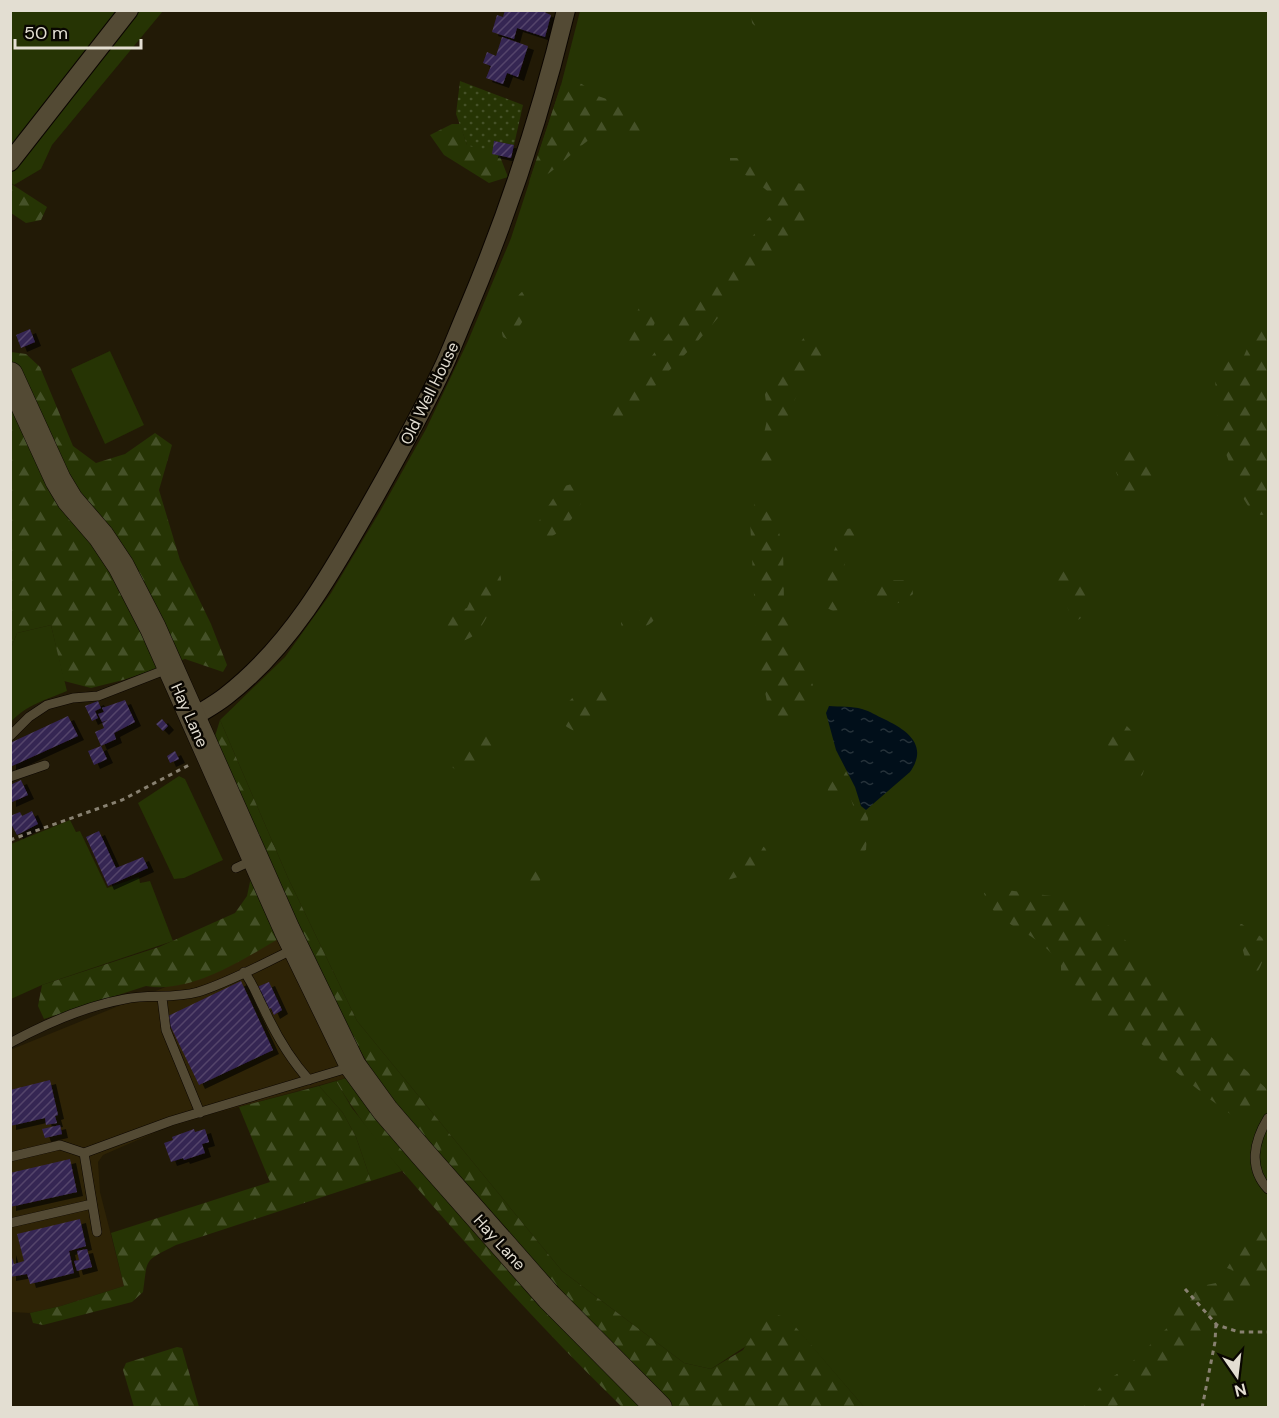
<svg xmlns="http://www.w3.org/2000/svg" width="1279" height="1418" font-family="'DM Sans',sans-serif">
<defs>
<pattern id="forest-firs" width="22" height="20" patternUnits="userSpaceOnUse" patternTransform="scale(1.5)"><rect width="22" height="20" fill="#263404"/><path d="M5 1l3.5 6h-7zM16 11l3.5 6h-7z" fill="#455128"/></pattern>
<pattern id="garden-dots" width="8" height="8" patternUnits="userSpaceOnUse" patternTransform="scale(1.5)"><rect width="8" height="8" fill="#263404"/><path d="M2 2h.1M6 6h.1" fill="none" stroke="#455128" stroke-width="1.8" stroke-linecap="round"/></pattern>
<pattern id="water-ripples" width="26" height="14" patternUnits="userSpaceOnUse" patternTransform="scale(1.5)"><rect width="26" height="14" fill="#010f1a"/><path d="M2 4q2-2 4 0t4 0M15 11q2-2 4 0t4 0" fill="none" stroke="#26323a"/></pattern>
<pattern id="building-hatch" width="6" height="6" patternUnits="userSpaceOnUse" patternTransform="scale(1.5)"><rect width="6" height="6" fill="#362553"/><path d="M-1 1l2-2M0 6l6-6M5 7l2-2" fill="none" stroke="#53446b"/></pattern>
<filter id="shadow"><feDropShadow dx="6" dy="4" stdDeviation="0" flood-color="#0009"/></filter>
</defs>
<rect width="100%" height="100%" fill="#221a06"/>
<path fill="#2e2306" d="M282,937L350,1077L212,1114L163,1129L103,1155L98,1162L100,1192L124,1286L61,1306L30,1313L11,1312L10,1050L200,973Z"/>
<path fill="#263404" d="M10,11H124L10,149Z
M139,11H163L52,145L41,169L14,185L11,183L10,173Z
M580,11H1268V1407H864L788,1319L711,1369L684,1363L562,1271L357,1021L288,878L220,720L285,657L331,593L379,513L426,429L468,341L511,238L561,85Z
M110,351L144,425L105,444L71,369Z
M51,625L67,691C48,699 24,706 11,722V648L17,633Z
M179,776L185,779L223,860L184,878L174,879L138,803Z
M70,820L76,832L80,831L107,888L139,877L140,883L150,881L173,941L42,985L11,999V844Z
M336,1081L352,1108L402,1171L371,1181L356,1137L343,1113L319,1086Z"/>
<path fill="url(#forest-firs)" d="M751,11V10L773,11L768,20L756,27L752,23Z
M576,82C586,84 588,91 596,95C609,102 657,108 646,131C633,134 620,128 608,131C577,139 559,176 529,182L561,85Z
M452,124H460L467,145L494,141L508,177L489,183L444,155L430,135Z
M730,158H737L779,179L802,184L807,191L809,200L807,217L792,237L744,288L697,342L662,378L643,400L621,435L612,438L608,431L609,417L620,399L689,306L725,271L733,258L774,212L777,203C766,184 745,178 730,163Z
M10,183L47,207L41,220L26,223L11,213Z
M525,290L530,291C534,305 519,332 507,339L503,337C499,324 504,320 511,310C517,303 515,295 525,290Z
M648,298C670,313 642,347 631,363H625C619,339 633,320 644,299Z
M1268,310V514L1261,515L1250,509L1240,493L1235,480V469L1229,462L1224,448L1217,415L1215,376L1210,363L1219,359L1243,358L1260,319Z
M812,335L821,345L823,355L800,387L780,435L774,456L766,472L760,467L759,455L768,416L765,395L766,384L788,360L805,336Z
M11,352L26,354L40,367L73,446L96,463L125,454L155,433L172,445L159,490L180,560L211,624L227,665L223,672L185,659L123,680L91,688L64,681L51,625L17,633L11,648Z
M1125,447C1140,453 1156,465 1153,483C1152,488 1149,493 1145,495C1139,498 1133,493 1126,495L1116,472L1118,450Z
M575,483L582,485C589,506 559,539 539,541L532,534C534,528 556,493 561,488C565,485 569,485 575,483Z
M762,501L771,506L783,546L784,602L793,648L813,685L812,699L800,715L789,725L780,729L772,728L757,650L750,520L755,503Z
M855,528L858,532C850,547 842,565 842,582C842,595 845,597 840,610L833,611L827,608C826,580 829,551 846,529Z
M1062,559C1083,564 1101,618 1073,621L1053,572L1057,563Z
M492,566C496,569 500,572 501,578C502,590 484,627 474,635C468,640 460,642 452,644C440,638 443,622 452,614C456,611 463,609 467,608C477,591 469,572 492,566Z
M888,580H904L912,586L913,594C900,606 881,609 865,601L864,595L865,587Z
M649,607L654,610L656,617C650,628 634,631 622,628L621,623L624,617Z
M605,684L615,687L623,695L624,703C617,706 609,710 603,715C597,720 592,726 585,730C578,733 573,731 567,727C548,713 578,692 591,686C595,685 600,685 605,684Z
M220,720L288,878L357,1021L562,1271L684,1363L711,1369L743,1350L767,1312L788,1318L864,1407H622C561,1348 503,1285 446,1221C407,1176 366,1133 336,1081L350,1077L389,1101L330,997L282,937C243,959 192,994 146,986L44,1019L38,1006L42,985L159,947L235,913L247,896L251,877L225,769L215,736Z
M1120,721C1137,730 1154,766 1138,781L1128,780C1118,765 1090,728 1120,721Z
M492,732L501,734C495,755 482,768 460,773L452,767L450,759C460,742 473,736 492,732Z
M845,769L868,818L866,850L857,856L854,849L859,823L850,796L827,794L832,772Z
M760,844L765,848L770,859C755,872 738,879 719,881L715,876L718,872L752,846Z
M536,854H542L548,872L540,880L536,895L529,893C524,879 524,870 529,857Z
M998,889L1059,897L1081,905L1122,936L1155,977L1187,1012L1230,1056L1268,1090V1096L1254,1114L1250,1128L1211,1100L1119,1026L1061,972V963C1053,955 1045,946 1036,940C1017,926 991,919 984,893Z
M1239,924H1242C1247,929 1258,933 1262,938C1268,947 1262,970 1254,975L1248,970L1237,927Z
M319,1086L343,1113L356,1137L371,1181L176,1245C143,1262 148,1257 143,1292L132,1302L43,1325L33,1323L30,1313L61,1306L124,1286L111,1233L270,1182L239,1107Z
M1268,1222V1277L1261,1287L1247,1301L1217,1318L1201,1334L1186,1353L1164,1373L1138,1389L1115,1407H1082L1088,1403L1103,1383L1120,1372L1141,1354L1169,1326L1180,1299L1192,1288L1216,1283L1227,1286L1232,1270L1227,1268C1238,1249 1252,1236 1268,1222Z
M177,1347L182,1348L199,1407H134L123,1370L126,1363Z"/>
<path fill="url(#garden-dots)" d="M460,81L523,105L514,145L494,141L487,152L467,145L456,114Z"/>
<path fill="url(#water-ripples)" d="M829,706C840,707 852,706 862,709C870,711 877,716 884,719C907,730 929,745 910,772L866,810L861,806L855,787L836,750L826,713Z"/>
<path fill="url(#building-hatch)" filter="url(#shadow)" d="M505,10H540L551,15L545,37L517,28L514,39L492,32L497,15L503,17Z
M502,37L528,46L518,77L507,73L503,84L486,78L491,66L483,63L487,52L496,56Z
M494,141L514,145L511,158L492,154Z
M30,329L35,342L21,348L16,335Z
M125,700L135,722L114,733L116,739L101,746L95,732L104,728L102,723L108,720L102,722L98,714L104,712L102,708Z
M98,701L101,708L95,711L98,718L92,721L85,706Z
M68,716L78,736L10,767V743Z
M162,719L168,726L163,731L156,724Z
M101,746L107,759L94,765L88,751Z
M175,751L179,759L170,763L167,756Z
M21,780L28,795L10,803V785Z
M32,811L38,824L17,835L10,822V816L20,812L22,816Z
M99,831L116,868L143,857L148,868L108,886L86,837Z
M241,981L273,1050L199,1085L166,1017Z
M269,982L282,1010L274,1015L271,1008L267,1010L257,987Z
M50,1080L58,1115L55,1116L57,1123L46,1125L45,1118L10,1126V1090Z
M60,1125L62,1134L45,1138L42,1129Z
M194,1129L195,1132L205,1129L209,1142L202,1144L205,1153L184,1160L183,1158L171,1162L164,1143L173,1140L172,1137Z
M70,1159L77,1192L10,1207V1173Z
M80,1219L86,1246L69,1251L74,1273L30,1284L27,1274L10,1277V1251L14,1264L24,1261L17,1234Z
M87,1249L92,1267L77,1271L74,1261L79,1260L77,1251Z"/>
<g fill="none" stroke-linecap="round" stroke-linejoin="round">
<g stroke="#0b0500" stroke-width="10">
<path id="lane" d="M10,736L29,717L47,705L73,698L98,696L170,668
M10,777L45,765
M236,868L253,860
M244,972C253,983 257,996 264,1009C276,1035 290,1059 309,1080
M162,998L166,1030L200,1113
M10,1043C45,1024 86,1006 125,999C150,994 173,999 198,992C230,982 262,964 294,949
M1268,1118C1254,1141 1248,1168 1268,1189
M10,1157L60,1145L84,1153
M10,1223L92,1204
M97,1232L84,1153L171,1121L351,1067"/>
</g>
<g stroke="#0b0500" stroke-width="20">
<path id="street" d="M10,162L129,10
M192,718C203,711 216,704 226,696C293,644 333,570 374,498C397,457 420,416 440,374C450,354 458,332 467,311C508,214 541,114 566,10"/>
</g>
<g stroke="#0b0500" stroke-width="27">
<path id="secondary" d="M10,375L58,480L70,500L101,536L121,566L153,628L287,930L353,1066L385,1110L422,1153L549,1297L659,1408"/>
</g>
<path stroke="#888171" stroke-width="3" stroke-dasharray="4.5 4.5" stroke-linecap="butt" d="M10,840L122,800L191,764
M1185,1289L1217,1325L1239,1332H1268
M1202,1408L1215,1342L1216,1323"/>
<use href="#lane" stroke="#534a34" stroke-width="9"/>
<use href="#street" stroke="#534a34" stroke-width="18"/>
<use href="#secondary" stroke="#534a34" stroke-width="26"/>
</g>
<g text-anchor="middle" stroke-width="5" stroke-linejoin="round" paint-order="stroke">
<g font-size="16" fill="#e3ded2" stroke="#090601">
<text transform="translate(429 393) rotate(-64)" y="6">Old Well House</text>
<text transform="translate(190 715) rotate(66)" y="6">Hay Lane</text>
<text transform="translate(500 1242) rotate(48)" y="6">Hay Lane</text>
</g>
</g>
<rect width="1279" height="1418" fill="none" stroke="#e3ded2" stroke-width="24"/>
<g transform="translate(1237 1376) rotate(166)" stroke="#090601" stroke-width="4.5" paint-order="stroke">
<path d="M0-4.5L10 22L0 15L-10 22Z" fill="#e3ded2"/>
<text y="-9" font-size="16" font-weight="bold" text-anchor="middle" fill="#e3ded2">N</text>
</g>
<path d="M15 39v9h126v-9" fill="none" stroke="#e3ded2" stroke-width="3"/>
<text x="24" y="39" font-size="18" fill="#e3ded2" stroke="#090601" stroke-width="4.5" paint-order="stroke">50 m</text>
</svg>
